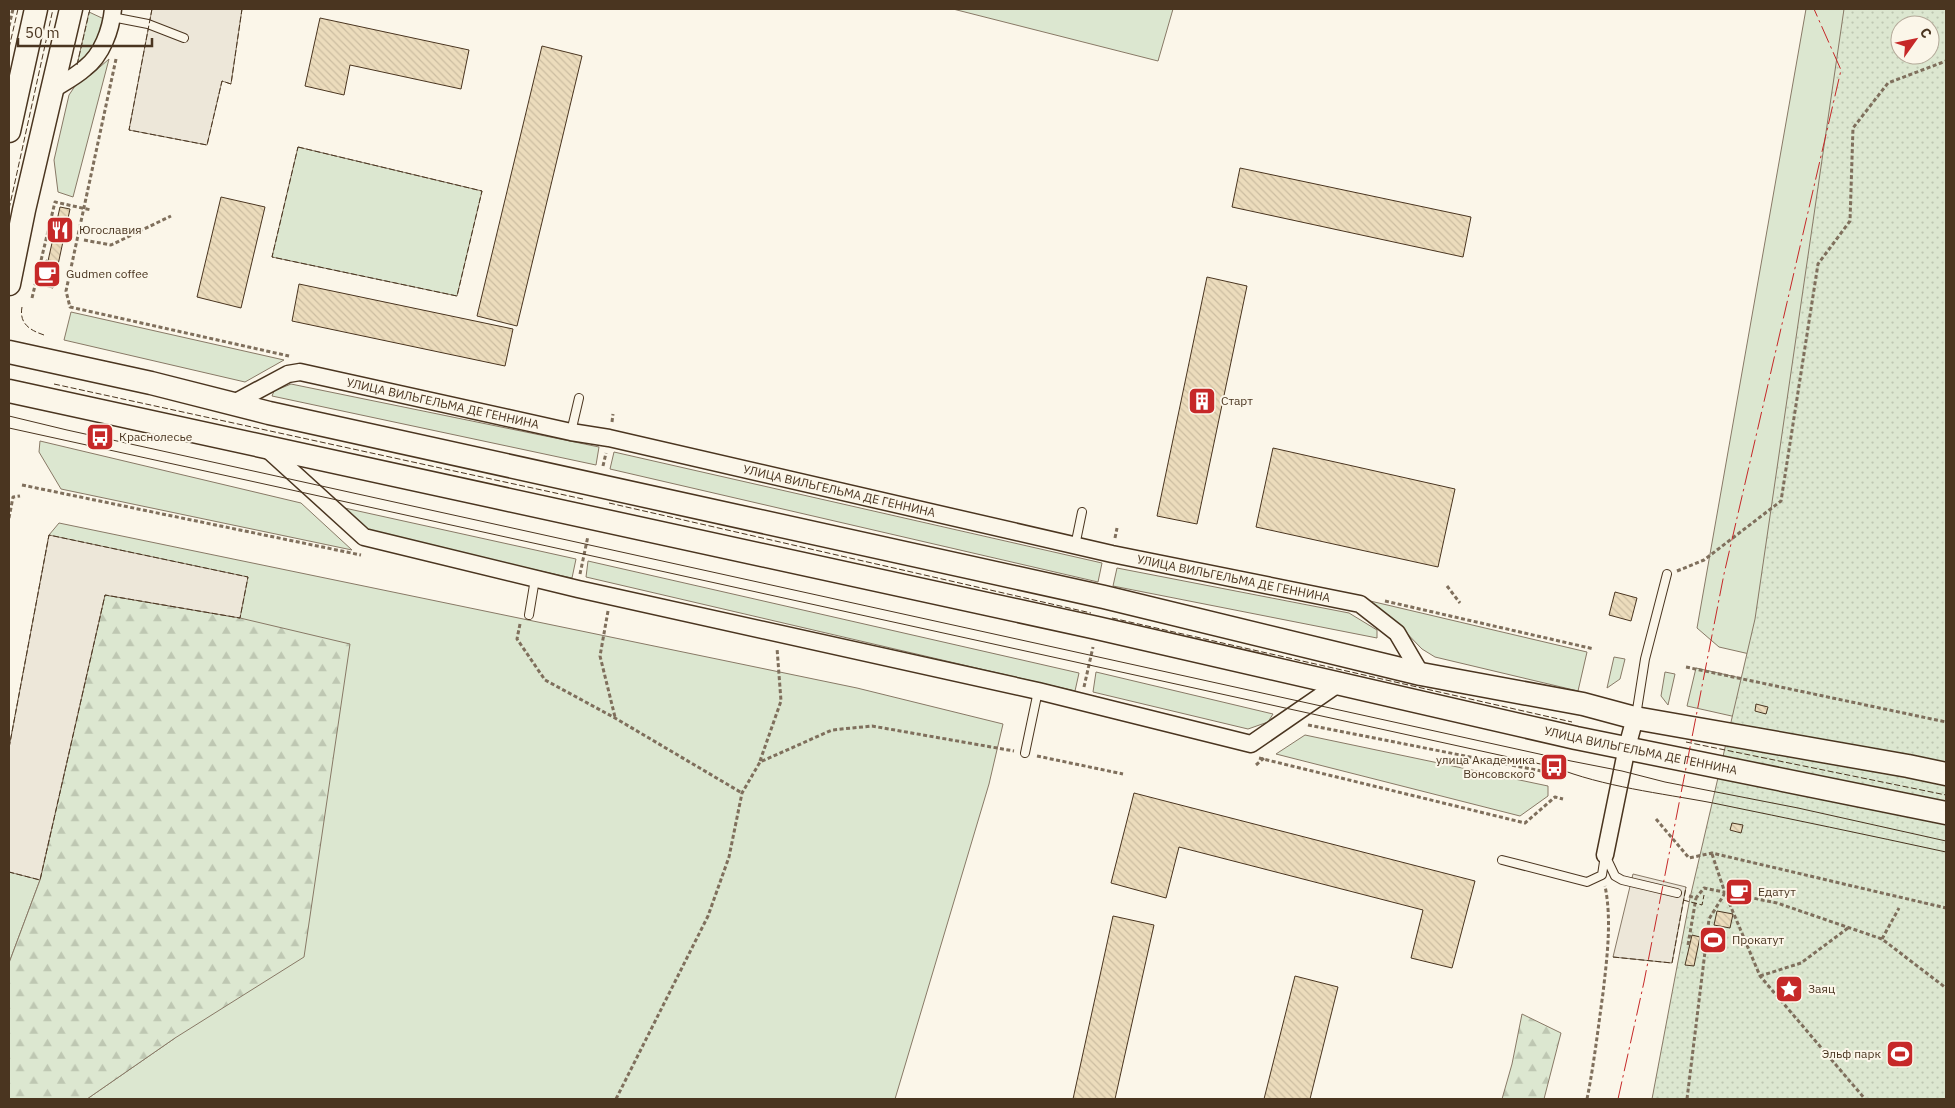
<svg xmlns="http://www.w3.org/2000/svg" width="1955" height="1108" font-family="'IBM Plex Sans',sans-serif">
<defs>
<pattern id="forest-firs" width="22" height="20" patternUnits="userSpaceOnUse" patternTransform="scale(1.25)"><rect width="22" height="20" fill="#dce7d0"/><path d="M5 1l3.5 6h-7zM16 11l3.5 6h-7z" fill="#bec7b2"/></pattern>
<pattern id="park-dots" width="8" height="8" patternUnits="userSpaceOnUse" patternTransform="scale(1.25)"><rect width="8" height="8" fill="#dce7d0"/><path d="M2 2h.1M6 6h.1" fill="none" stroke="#bec7b2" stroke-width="1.8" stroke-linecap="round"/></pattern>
<pattern id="building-back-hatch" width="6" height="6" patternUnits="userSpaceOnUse" patternTransform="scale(1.25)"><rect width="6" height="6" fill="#ecdcbc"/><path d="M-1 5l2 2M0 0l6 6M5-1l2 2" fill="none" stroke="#ccbda1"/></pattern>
</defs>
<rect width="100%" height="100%" fill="#fbf6e9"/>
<path fill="#dce7d0" stroke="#887966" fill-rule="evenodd" d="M953,9H1173L1158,61Z
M1806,9H1946V699L1719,647L1697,628ZM1900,25H1930V55H1900Z
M89,12L104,19L98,45L77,65Z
M109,59L73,197L58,192L54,160L69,95L77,83L92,74Z
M298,147L482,191L457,296L272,257Z
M71,312L284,360L245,382L64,340Z
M291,384L599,447L596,465L272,396L274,391Z
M40,441L301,503L352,550L61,489L39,452Z
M614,452L1102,563L1098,582L610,469Z
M340,507L576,559L572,578L373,534Z
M59,523L857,688L1003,724L989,784L895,1099H87L175,1038L105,595L40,880L9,963V748L49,535Z
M588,561L1079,673L1075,691L586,577Z
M1117,568L1349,613L1377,630V638L1113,586Z
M1366,600L1587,652L1578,691L1435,657L1422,649L1391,617Z
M1614,657L1625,659L1620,679L1607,688Z
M1696,668L1946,724V764L1687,706Z
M1096,672L1273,714L1268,722L1248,729L1093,692Z
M1665,672L1675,674L1668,705L1661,696Z
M1305,735L1548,786V796L1520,816L1276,754Z"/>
<path fill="url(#forest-firs)" stroke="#887966" d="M105,595L240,618L350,644L304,957L175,1038L87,1099H9V963L40,880Z
M1522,1014L1561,1033L1544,1099H1502L1512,1064Z"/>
<path fill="url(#park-dots)" stroke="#887966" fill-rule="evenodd" d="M1844,9H1946V1099H1652L1690,898L1755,619ZM1900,25H1930V55H1900Z"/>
<path fill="#ede7d9" stroke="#887966" d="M152,9H242L231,84L222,81L207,145L129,130Z
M49,535L248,577L240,618L105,595L40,880L9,872V748Z
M1633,874L1686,887L1672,963L1613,957Z"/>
<path fill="url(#building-back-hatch)" stroke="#4a3520" d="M320,18L469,50L461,89L350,65L344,95L305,86Z
M542,46L582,56L517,326L477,316Z
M1240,168L1471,217L1463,257L1232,207Z
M221,197L265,207L241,308L197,297Z
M60,207L70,209L53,288L40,285L46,260L48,261Z
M1207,277L1247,286L1197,524L1157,516Z
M299,284L513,329L505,366L292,321Z
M1273,448L1455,489L1438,567L1256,527Z
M1615,592L1637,598L1631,621L1609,615Z
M1756,704L1768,707L1766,714L1755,711Z
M1134,793L1475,881L1452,968L1411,958L1423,910L1179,847L1166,898L1111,883Z
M1732,823L1743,825L1741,833L1730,830Z
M1717,911L1733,914L1730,928L1714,925Z
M1113,916L1154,925L1115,1099H1073Z
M1692,935L1700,937L1694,966L1685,965Z
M1710,937L1716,938L1713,951L1708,949Z
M1295,976L1338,987L1310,1099H1264Z"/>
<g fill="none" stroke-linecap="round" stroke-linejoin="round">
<g stroke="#4a3520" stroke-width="10">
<path id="service" d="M112,17L148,24L184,38
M571,432L579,398
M1075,546L1082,512
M529,615L535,579
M1636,716L1645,659L1667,574
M1025,753L1038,691
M1605,855L1615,876L1622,880L1677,893
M1502,860L1587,882L1602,875L1605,855"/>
</g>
<g stroke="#4a3520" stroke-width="19">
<g id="minor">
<path d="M52,90C63,83 75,77 85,68C102,55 111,30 113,9"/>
<path id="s1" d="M232,404L288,374L300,372L571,432L609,438L1112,554L1360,604L1397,633L1421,674"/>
<path d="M265,447L364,537L578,589L1038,691L1251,744L1338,684"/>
<path d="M1605,855L1627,747L1635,718"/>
</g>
</g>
<g stroke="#4a3520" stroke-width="25">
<g id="secondary">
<path d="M9,131L36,9"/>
<path d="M9,284L24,210L71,9"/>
<path d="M9,352L151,383L269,413L1104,597L1421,674L1583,704L1635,718L1908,766L1946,774"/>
<path id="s2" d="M9,391L1097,628L1576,738L1946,813"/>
</g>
</g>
<path stroke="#7f6f5c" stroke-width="3" stroke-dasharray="4 2.5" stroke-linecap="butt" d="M9,26L13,9
M116,59L66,291L70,307L289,356
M84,240L111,245L171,216
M32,298L55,202L91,210
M612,422L613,414
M603,466L606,453
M22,485L361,555
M9,518L13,497L20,496
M1115,538L1117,528
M1677,571L1704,560L1781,501L1818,264L1850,221L1853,128L1888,83L1946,61
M580,574L588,536
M1447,586L1460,603
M1385,601L1594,649
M608,611L600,656L615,717
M520,624L517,639L545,680L615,718L742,793
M1686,667L1946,722
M1084,687L1093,647
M1308,725L1562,775
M1037,756L1123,774
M1259,758L1525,823L1555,797L1563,799
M760,761L781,701L777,648
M1256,765L1264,758
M1656,819L1689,858L1712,853L1946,908
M1712,854L1725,893L1760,976L1865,1099
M1689,896L1696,898L1704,888L1777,903L1882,939L1946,988
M1882,939L1899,908
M1688,945L1696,898
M1760,976L1801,963L1848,928
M616,1099L708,916L729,857L742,793L760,762L832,730L872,726L1014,751
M1587,1099C1594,1064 1598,1029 1603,993C1607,958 1612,920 1605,886
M1687,1099L1709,919L1725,893"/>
<use href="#service" stroke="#fbf6e9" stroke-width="8"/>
<use href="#minor" stroke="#fbf6e9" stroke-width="16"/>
<use href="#secondary" stroke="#fbf6e9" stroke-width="22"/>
<path stroke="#4a3520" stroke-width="1" d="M9,416L67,430L1571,761L1622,771L1665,782L1798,808L1946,841
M9,428L1554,767C1604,787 1660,793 1713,803C1791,819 1868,835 1946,852"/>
<path stroke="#4a3520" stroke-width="1" stroke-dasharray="6 2.5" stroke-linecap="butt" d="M152,9L129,130L207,145L222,81L231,84L242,9
M9,48L18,9
M77,65L90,9
M298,147L482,191L457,296L272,257Z
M9,209L53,9
M22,307C19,323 29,330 44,335
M54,384L583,499
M609,503L1091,613
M1112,618L1572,722
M1686,742L1946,795
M9,748L49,535L248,577L240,618L105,595L40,880L9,872
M1683,900L1702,905L1704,895
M1613,957L1672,963L1686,887"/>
<path stroke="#c62828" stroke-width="1" stroke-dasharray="18 4 2.5 4" stroke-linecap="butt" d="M1618,1099L1644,982L1724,574L1841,70L1814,9"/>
</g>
<defs>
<g id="restaurant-square" transform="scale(1.4375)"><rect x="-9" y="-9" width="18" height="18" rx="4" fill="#c62828" stroke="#fbf6e9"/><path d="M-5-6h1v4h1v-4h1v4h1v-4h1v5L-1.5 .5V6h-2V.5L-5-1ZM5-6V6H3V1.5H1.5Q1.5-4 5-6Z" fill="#fff"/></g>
<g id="cafe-square" transform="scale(1.4375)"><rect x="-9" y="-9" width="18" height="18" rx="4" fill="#c62828" stroke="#fbf6e9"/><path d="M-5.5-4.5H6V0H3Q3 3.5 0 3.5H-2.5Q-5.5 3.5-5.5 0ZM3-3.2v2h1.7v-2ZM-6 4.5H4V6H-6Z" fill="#fff"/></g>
<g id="building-square" transform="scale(1.4375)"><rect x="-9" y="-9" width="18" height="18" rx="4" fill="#c62828" stroke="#fbf6e9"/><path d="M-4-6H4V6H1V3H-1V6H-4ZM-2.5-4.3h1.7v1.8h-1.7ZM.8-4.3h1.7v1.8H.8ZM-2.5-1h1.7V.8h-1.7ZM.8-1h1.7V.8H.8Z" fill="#fff"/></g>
<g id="bus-square" transform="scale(1.4375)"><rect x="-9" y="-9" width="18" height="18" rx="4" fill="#c62828" stroke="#fbf6e9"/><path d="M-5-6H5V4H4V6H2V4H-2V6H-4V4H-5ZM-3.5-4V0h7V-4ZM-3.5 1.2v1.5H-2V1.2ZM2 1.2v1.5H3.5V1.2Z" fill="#fff"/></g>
<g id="stadium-square" transform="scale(1.4375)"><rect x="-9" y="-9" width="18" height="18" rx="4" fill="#c62828" stroke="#fbf6e9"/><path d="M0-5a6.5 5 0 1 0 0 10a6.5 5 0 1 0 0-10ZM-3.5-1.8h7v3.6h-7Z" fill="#fff"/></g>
<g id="sight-square" transform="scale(1.4375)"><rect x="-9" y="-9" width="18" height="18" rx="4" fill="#c62828" stroke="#fbf6e9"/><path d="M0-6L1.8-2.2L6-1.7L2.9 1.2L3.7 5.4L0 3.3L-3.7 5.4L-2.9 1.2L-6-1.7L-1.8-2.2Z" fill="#fff"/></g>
</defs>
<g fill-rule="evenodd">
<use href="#restaurant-square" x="60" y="230"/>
<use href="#cafe-square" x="47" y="274"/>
<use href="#building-square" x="1202" y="401"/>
<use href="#bus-square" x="100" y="437"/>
<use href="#bus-square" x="1554" y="767"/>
<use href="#cafe-square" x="1739" y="892"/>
<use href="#stadium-square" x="1713" y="940"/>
<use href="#sight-square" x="1789" y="989"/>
<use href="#stadium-square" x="1900" y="1054"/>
</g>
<g text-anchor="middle" stroke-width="4" stroke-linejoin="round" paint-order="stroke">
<g font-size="12" fill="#4a3520" stroke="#fbf6e9" text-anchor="start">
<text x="79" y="234">Югославия</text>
<text x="66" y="278">Gudmen coffee</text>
<text x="1221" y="405">Старт</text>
<text x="119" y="441">Краснолесье</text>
<text x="1535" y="764" text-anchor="end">улица Академика<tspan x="1535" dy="14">Вонсовского</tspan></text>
<text x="1758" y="896">Едатут</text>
<text x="1732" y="944">Прокатут</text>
<text x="1808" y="993">Заяц</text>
<text x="1881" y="1058" text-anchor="end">Эльф парк</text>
</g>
<g font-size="12" fill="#4a3520" stroke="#fbf6e9">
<text dy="4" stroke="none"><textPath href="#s1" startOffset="222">УЛИЦА ВИЛЬГЕЛЬМА ДЕ ГЕННИНА</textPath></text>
<text dy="4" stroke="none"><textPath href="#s1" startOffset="628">УЛИЦА ВИЛЬГЕЛЬМА ДЕ ГЕННИНА</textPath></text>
<text dy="4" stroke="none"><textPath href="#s1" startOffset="1032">УЛИЦА ВИЛЬГЕЛЬМА ДЕ ГЕННИНА</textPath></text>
<text dy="4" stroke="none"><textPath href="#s2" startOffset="1671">УЛИЦА ВИЛЬГЕЛЬМА ДЕ ГЕННИНА</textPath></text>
</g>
</g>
<rect width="1955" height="1108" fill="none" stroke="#4a3520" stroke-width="20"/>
<g transform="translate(1915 40) rotate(57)"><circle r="24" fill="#fbf6e9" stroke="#b4a999"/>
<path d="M0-4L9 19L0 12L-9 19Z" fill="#c62828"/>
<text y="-8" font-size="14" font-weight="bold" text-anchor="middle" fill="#4a3520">С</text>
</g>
<path d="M18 38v8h134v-8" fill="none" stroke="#4a3520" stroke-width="2.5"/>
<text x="25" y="38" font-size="15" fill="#4a3520" stroke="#fbf6e9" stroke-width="4" paint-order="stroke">50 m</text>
</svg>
